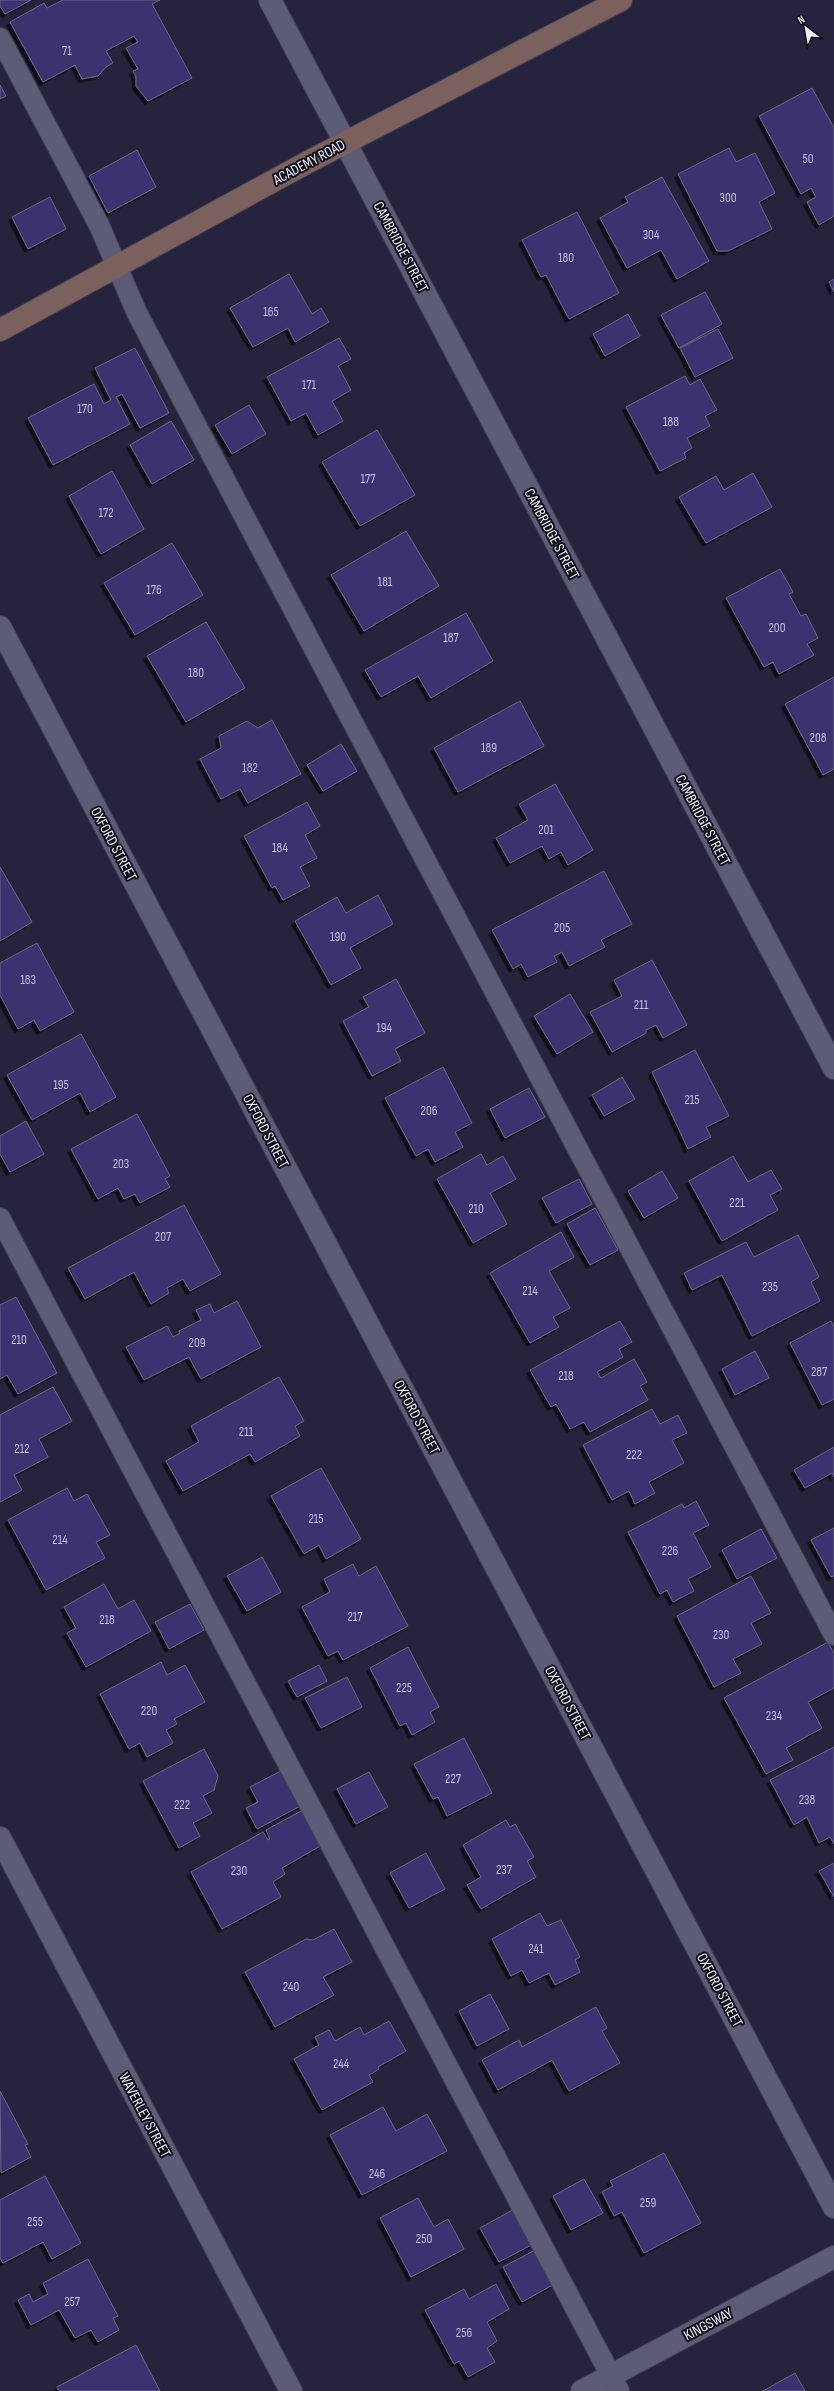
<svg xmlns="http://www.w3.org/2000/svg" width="834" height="2391" font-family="'Sofia Sans Condensed',sans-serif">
<defs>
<filter id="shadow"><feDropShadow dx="-3.5" dy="3.5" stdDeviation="0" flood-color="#0009"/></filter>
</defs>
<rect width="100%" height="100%" fill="#26243c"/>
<path fill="#3a316f" stroke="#696984" filter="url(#shadow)" d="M0,0H31L5,14L0,6Z
M63,0H160L152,4L192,78L148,101L136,86V77L133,71L138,69L126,48L138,42L134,36L106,51L113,63L107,66L98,76L82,79L75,65L43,82L10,22L44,3L47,8Z
M0,85L6,96L0,99Z
M812,88L834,128V216L819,225L807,202L816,197L811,188L801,194L759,116Z
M729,148L736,162L755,153L775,193L759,202L772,229L728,251H717L678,174Z
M137,150L156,187L108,213L89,176Z
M662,177L709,261L677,279L661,250L627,268L600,218L628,202L625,197Z
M50,197L66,229L28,249L12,217Z
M577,212L619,293L569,319L546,275L541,277L522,240Z
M289,274L312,314L321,308L329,322L295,342L288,328L253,347L230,308Z
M834,279V292L829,282Z
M705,292L722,324L679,348L661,315Z
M628,314L640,336L605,356L593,334Z
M718,329L733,358L695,377L680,348Z
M339,338L351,359L338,366L351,390L332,401L343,421L318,435L306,413L291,421L267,377Z
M135,348L169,413L140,428L122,394L116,397L130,424L53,465L28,418L94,384L104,404L111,400L95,368Z
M685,376L690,385L700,379L717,410L705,416L710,426L687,438L692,448L684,453L686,458L660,471L626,407Z
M249,405L266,434L232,454L215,425Z
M171,421L194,460L152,484L130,445Z
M377,430L415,495L360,526L322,462Z
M112,471L144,529L101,554L69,496Z
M753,473L772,507L706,543L679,497L716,476L724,490Z
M406,531L439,586L364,631L331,575Z
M172,543L203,595L135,635L104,583Z
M780,569L793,592L789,594L801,616L806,614L818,638L807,644L814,655L779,674L773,662L764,667L726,598Z
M466,613L493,661L431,698L418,676L381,697L365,670Z
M206,622L245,688L186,722L147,656Z
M834,677V769L823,775L785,704Z
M520,701L544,746L458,792L434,748Z
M272,720L301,774L248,803L240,789L221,799L200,759L221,748L219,736L247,721L258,728Z
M341,744L357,771L323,791L307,765Z
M555,784L593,850L568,865L561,852L549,859L542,846L510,863L496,838L528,820L519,804Z
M307,802L320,826L305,835L317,858L300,867L310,886L283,900L275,886L272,888L244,836Z
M0,867L32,922L0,941Z
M604,871L632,924L601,940L605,947L569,966L562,952L554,956L557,962L528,977L521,964L513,969L492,930Z
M378,895L393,924L350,948L361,968L331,985L295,921L337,897L346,913Z
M37,943L74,1012L40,1031L34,1020L18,1029L0,995V963Z
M652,960L687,1025L663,1038L656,1025L646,1030V1033L612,1052L590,1012L622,996L614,980Z
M396,979L425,1033L395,1049L401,1061L372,1076L343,1021L369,1007L363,997Z
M570,994L593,1032L557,1054L534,1016Z
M81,1034L116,1097L90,1112L80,1093L32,1120L7,1075Z
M695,1050L729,1116L706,1127L711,1137L688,1149L652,1072Z
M443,1067L472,1123L455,1132L463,1147L435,1162L428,1149L416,1156L385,1098Z
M622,1077L635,1099L604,1116L592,1095Z
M529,1088L545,1117L505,1138L490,1109Z
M137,1114L170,1176L165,1179L170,1187L140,1203L135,1194L124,1199L118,1188L98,1199L71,1149Z
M26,1121L44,1154L10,1172L0,1154V1136Z
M481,1154L487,1165L503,1156L516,1179L490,1193L507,1224L473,1243L437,1179Z
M733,1156L748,1182L771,1170L782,1189L770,1195L778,1210L722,1241L689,1181Z
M662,1171L678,1198L644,1218L628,1191Z
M579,1179L592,1204L556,1223L542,1198Z
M184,1205L221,1274L190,1291L183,1279L167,1288L169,1293L151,1304L134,1272L85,1299L68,1268Z
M595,1208L618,1250L590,1265L567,1224Z
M561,1232L574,1257L549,1271L570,1308L553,1317L559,1327L530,1343L490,1273Z
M798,1235L819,1277L811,1282L820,1301L752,1336L722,1275L692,1290L684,1273L746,1242L754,1257Z
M16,1297L57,1373L18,1394L7,1375L0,1379V1305Z
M237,1301L261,1347L201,1379L189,1357L144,1380L126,1347L167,1326L173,1337L180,1333L179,1331L201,1320L196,1310L210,1304L214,1313Z
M620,1321L632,1342L619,1349L623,1357L597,1372L601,1378L634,1359L647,1382L640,1386L648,1400L590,1432L584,1422L570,1429L556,1404L551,1407L530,1370Z
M831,1321L834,1327V1399L822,1405L790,1343Z
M755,1351L769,1378L735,1395L722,1369Z
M279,1377L304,1421L295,1426L300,1436L255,1462L250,1454L183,1491L166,1461L199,1442L191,1426Z
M53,1387L72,1421L39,1439L48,1457L14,1475L22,1490L0,1502V1415Z
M652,1409L660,1424L678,1415L687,1433L672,1440L684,1463L649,1482L655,1493L635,1504L629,1491L612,1500L583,1445Z
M834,1447V1477L832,1473L805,1488L794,1470Z
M321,1468L361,1539L326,1559L319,1545L304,1554L271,1496Z
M67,1488L74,1501L87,1494L110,1535L96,1542L105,1558L46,1590L8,1520Z
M696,1501L709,1525L693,1533L711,1567L688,1579L694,1591L673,1602L667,1590L660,1594L628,1532L682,1504L684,1508Z
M834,1528V1576L831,1577L811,1540Z
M761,1529L777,1558L737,1579L722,1550Z
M262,1557L281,1592L247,1611L227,1576Z
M353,1564L359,1576L376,1566L408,1626L343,1660L338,1651L328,1656L302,1607L330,1592L324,1579Z
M751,1576L771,1613L751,1623L762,1644L733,1659L741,1673L714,1687L677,1616Z
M104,1584L118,1609L134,1600L151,1631L86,1667L67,1633L76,1628L64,1607Z
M190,1604L204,1630L169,1649L155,1622Z
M828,1642L834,1654V1688L808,1702L822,1728L786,1748L793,1760L766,1774L724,1698Z
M408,1647L439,1707L430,1712L435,1722L412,1735L406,1723L400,1726L370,1668Z
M161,1662L167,1675L185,1665L205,1702L174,1719L177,1724L166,1730L173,1743L147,1757L140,1743L129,1749L100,1694Z
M319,1665L327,1681L297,1697L288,1681Z
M347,1677L362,1707L321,1728L305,1698Z
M464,1738L492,1793L447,1816L438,1797L433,1799L414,1764Z
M834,1747V1844L830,1837L819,1843L807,1817L794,1825L770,1780Z
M204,1749L218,1776L214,1790L203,1796L212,1813L193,1823L200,1836L179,1848L143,1781Z
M285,1769L304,1804L257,1829L246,1808L258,1802L250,1787Z
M369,1772L388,1807L356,1824L337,1789Z
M303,1810L322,1845L282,1868L285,1874L273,1882L281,1897L222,1929L191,1872L263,1832L268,1840L270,1839L266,1830Z
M506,1820L510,1827L515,1824L534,1857L527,1861L536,1877L481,1909L467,1885L481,1877L463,1845Z
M426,1853L445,1889L409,1908L390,1873Z
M834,1863V1897L819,1871Z
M540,1913L547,1926L561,1920L580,1957L575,1960L580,1972L555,1985L549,1973L529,1983L522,1970L511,1976L492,1939Z
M334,1929L352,1962L323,1977L334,1995L275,2027L245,1972L306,1939L313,1940Z
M490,1994L509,2029L477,2046L459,2011Z
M596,2007L607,2028L602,2031L620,2063L569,2091L552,2060L498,2090L482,2060L519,2040L522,2047Z
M389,2021L406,2051L378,2067L379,2069L369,2075L373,2082L322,2110L294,2059L319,2045L315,2037L329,2030L335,2041L360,2027L364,2035Z
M0,2091L28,2144L25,2145L31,2157L1,2173Z
M383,2107L396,2131L427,2114L447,2151L362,2195L330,2135Z
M664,2153L701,2223L644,2253L622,2212L614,2216L602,2192L613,2186L610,2181Z
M45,2176L81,2243L52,2259L43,2242L3,2263L0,2258V2200Z
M584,2179L603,2213L571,2230L553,2196Z
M418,2198L434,2227L448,2219L464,2249L411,2277L380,2218Z
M516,2208L535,2243L499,2262L480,2228Z
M539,2248L558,2282L522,2302L503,2267Z
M88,2259L118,2316L113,2318L119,2330L98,2342L91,2330L75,2338L59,2310L31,2325L18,2300L29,2294L33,2302L48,2294L43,2283Z
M496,2284L509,2309L487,2322L497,2341L487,2348L495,2362L468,2377L459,2361L454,2364L425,2310L464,2289L469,2299Z
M136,2345L160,2391H59L57,2387Z
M795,2373L805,2391H763Z"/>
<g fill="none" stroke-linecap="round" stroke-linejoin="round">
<g stroke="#403f53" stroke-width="22">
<path id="service" d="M0,38L99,225L137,313L834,1635
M0,1218L619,2391"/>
</g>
<g stroke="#403f53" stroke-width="24">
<path id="minor" d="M270,0L834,1068
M0,627L834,2207
M0,1838L291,2391
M582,2391L834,2257"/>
</g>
<g stroke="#403f53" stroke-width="24">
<path id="secondary" d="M0,330L308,162L621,0"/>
</g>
<use href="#service" stroke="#5d5c77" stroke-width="20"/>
<use href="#minor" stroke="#5d5c77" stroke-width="22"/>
<use href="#secondary" stroke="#7a615e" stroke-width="22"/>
</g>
<g text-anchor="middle" stroke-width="4" stroke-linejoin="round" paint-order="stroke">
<g font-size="13" fill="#c2c0db">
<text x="67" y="55">71</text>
<text x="808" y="163">50</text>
<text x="728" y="202">300</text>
<text x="651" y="239">304</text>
<text x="566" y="262">180</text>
<text x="271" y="316">165</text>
<text x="309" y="389">171</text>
<text x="85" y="413">170</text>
<text x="671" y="426">188</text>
<text x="368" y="483">177</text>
<text x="106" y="517">172</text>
<text x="385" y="586">181</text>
<text x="154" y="594">176</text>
<text x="777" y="632">200</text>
<text x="451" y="642">187</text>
<text x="196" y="677">180</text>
<text x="818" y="742">208</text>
<text x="489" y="752">189</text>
<text x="250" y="772">182</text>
<text x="546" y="834">201</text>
<text x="280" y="852">184</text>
<text x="562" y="932">205</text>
<text x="338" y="941">190</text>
<text x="28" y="984">183</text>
<text x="641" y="1009">211</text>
<text x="384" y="1032">194</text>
<text x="61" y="1089">195</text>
<text x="692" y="1104">215</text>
<text x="429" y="1115">206</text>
<text x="121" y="1168">203</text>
<text x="737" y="1207">221</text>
<text x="476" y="1213">210</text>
<text x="163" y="1241">207</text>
<text x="770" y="1291">235</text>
<text x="530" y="1295">214</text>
<text x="19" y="1344">210</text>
<text x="197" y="1347">209</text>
<text x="819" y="1376">287</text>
<text x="566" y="1380">218</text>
<text x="246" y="1436">211</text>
<text x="22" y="1453">212</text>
<text x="634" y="1459">222</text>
<text x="316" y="1523">215</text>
<text x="60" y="1544">214</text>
<text x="670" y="1555">226</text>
<text x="355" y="1621">217</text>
<text x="107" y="1624">218</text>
<text x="721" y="1639">230</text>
<text x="404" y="1692">225</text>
<text x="149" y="1715">220</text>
<text x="774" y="1720">234</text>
<text x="453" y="1783">227</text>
<text x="807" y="1804">238</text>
<text x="182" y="1809">222</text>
<text x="504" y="1874">237</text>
<text x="239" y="1875">230</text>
<text x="536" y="1953">241</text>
<text x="291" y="1991">240</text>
<text x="341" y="2068">244</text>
<text x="377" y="2178">246</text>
<text x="648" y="2207">259</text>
<text x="35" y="2226">255</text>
<text x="424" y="2243">250</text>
<text x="72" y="2306">257</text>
<text x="464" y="2337">256</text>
</g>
<g font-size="15" fill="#efefff" stroke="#100f1a">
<text transform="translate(309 162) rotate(-28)" y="5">ACADEMY ROAD</text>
<text transform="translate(401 247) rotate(62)" y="5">CAMBRIDGE STREET</text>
<text transform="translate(552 534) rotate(62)" y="5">CAMBRIDGE STREET</text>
<text transform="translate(703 820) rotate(62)" y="5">CAMBRIDGE STREET</text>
<text transform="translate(114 844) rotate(62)" y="5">OXFORD STREET</text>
<text transform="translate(266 1131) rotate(62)" y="5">OXFORD STREET</text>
<text transform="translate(417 1417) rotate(62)" y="5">OXFORD STREET</text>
<text transform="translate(568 1703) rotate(62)" y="5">OXFORD STREET</text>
<text transform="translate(720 1990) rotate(62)" y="5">OXFORD STREET</text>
<text transform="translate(145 2115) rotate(62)" y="5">WAVERLEY STREET</text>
<text transform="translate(708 2324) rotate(-28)" y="5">KINGSWAY</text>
</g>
</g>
<g transform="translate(806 28) rotate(329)" stroke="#100f1a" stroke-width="3" paint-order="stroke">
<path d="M0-3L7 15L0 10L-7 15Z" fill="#efefff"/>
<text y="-6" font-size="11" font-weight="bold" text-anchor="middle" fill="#efefff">N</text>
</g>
</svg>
